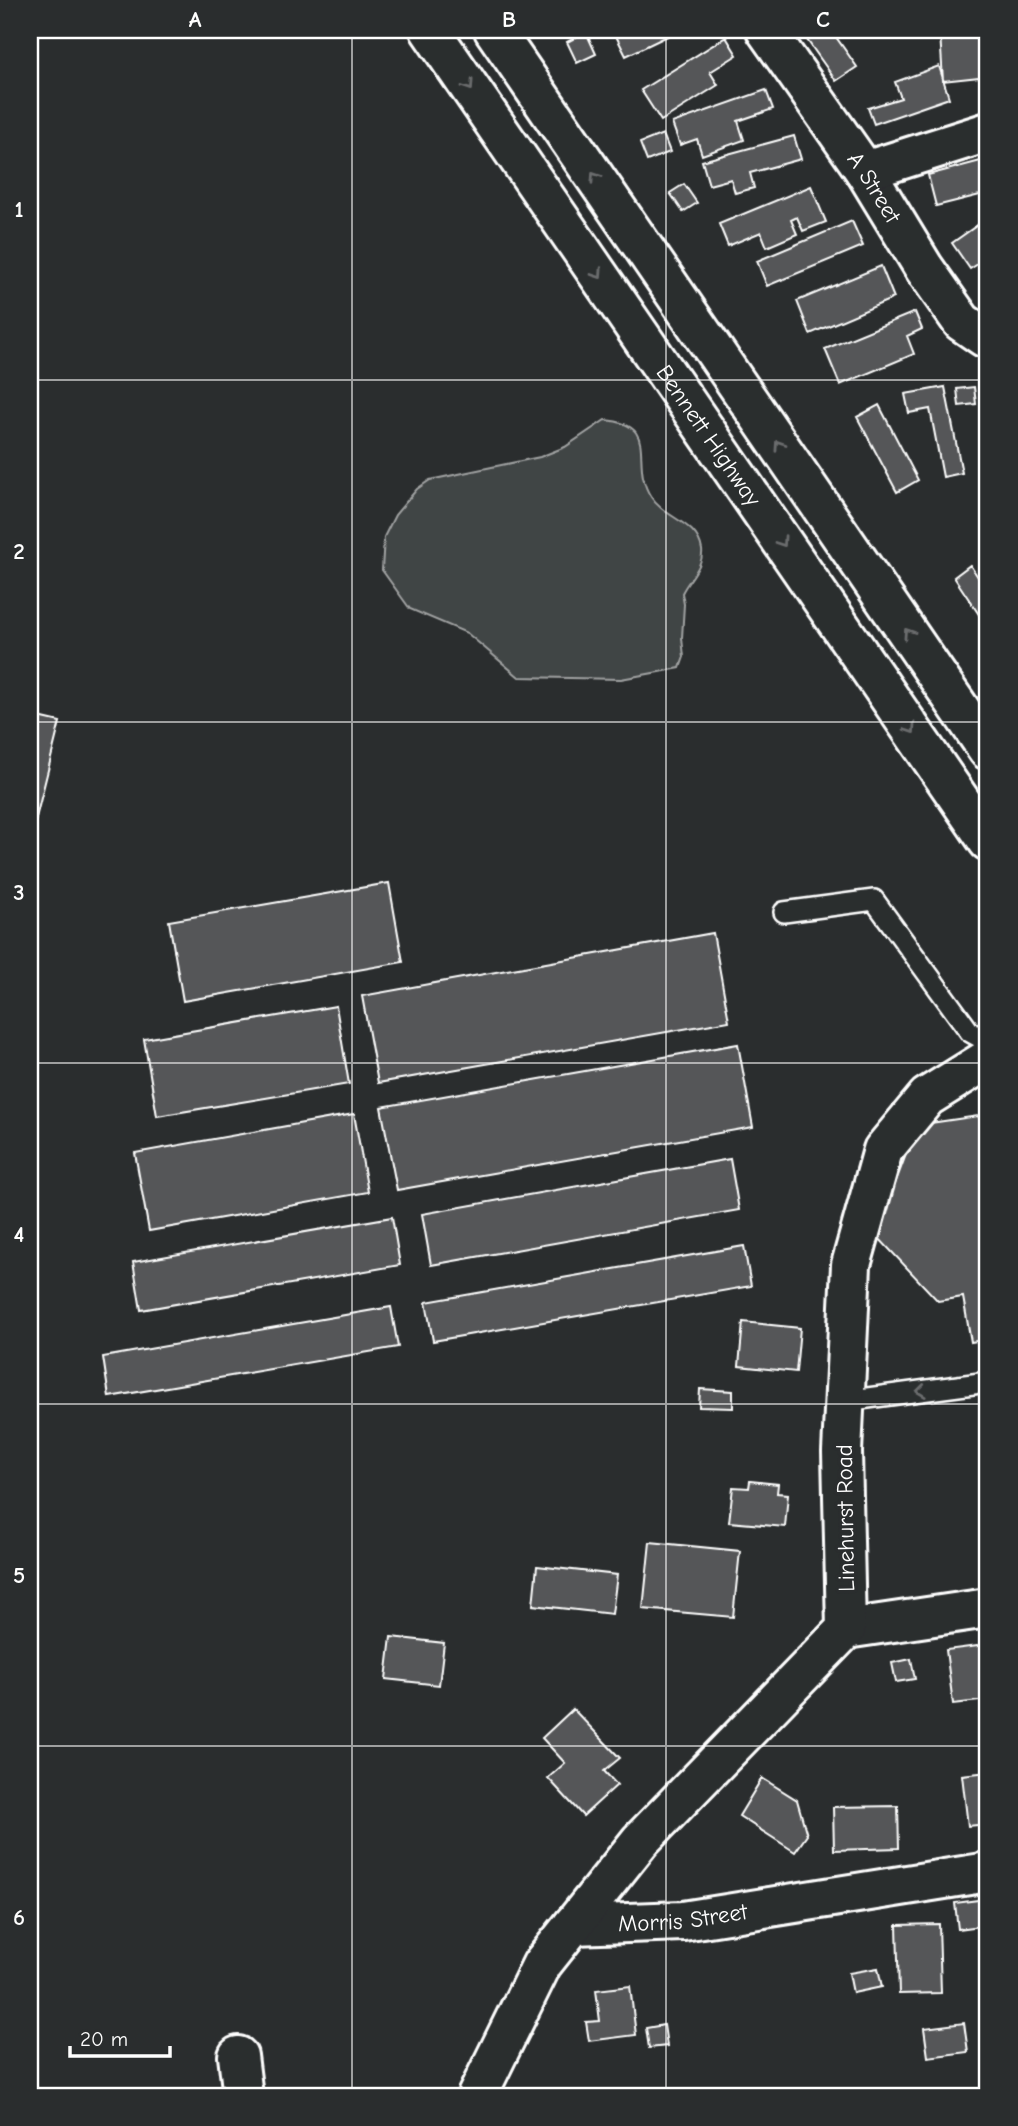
<svg xmlns="http://www.w3.org/2000/svg" width="1018" height="2126" font-family="'Comic Neue',sans-serif">
<rect width="100%" height="100%" fill="#2a2d2e"/>
<filter id="ink" filterUnits="userSpaceOnUse"><feTurbulence type="fractalNoise" baseFrequency=".0143" numOctaves="2"/><feDisplacementMap in="SourceGraphic" scale="14" xChannelSelector="R" yChannelSelector="G"/><feConvolveMatrix kernelMatrix="1 2 1 2 8 2 1 2 1" color-interpolation-filters="sRGB"/></filter>
<g filter="url(#ink)">
<path fill="#414445" stroke="#a0a2a2" stroke-width="2" d="M605,420C662,425 628,462 651,497C664,518 698,522 702,550C704,566 688,580 682,593L684,604L682,638L684,657L680,668L621,679L519,677L467,633L410,609L382,570L384,537L395,515L417,489L430,480L540,457L565,447Z"/>
<path fill="#555758" stroke="#fff" stroke-width="2" d="M629,30H680L626,56L616,36Z
M800,30H831L857,67L836,81Z
M988,30V76L943,81L940,33Z
M586,32L596,54L577,63L567,42Z
M726,37L737,55L710,72L718,85L661,121L641,90Z
M939,66L949,98L874,124L868,108L901,98L895,82Z
M766,90L773,109L738,121L744,140L702,155L697,139L680,145L672,123Z
M663,134L670,152L647,161L640,143Z
M794,136L801,159L750,173L754,188L735,193L731,179L709,185L702,161Z
M988,159V193L936,206L928,175Z
M684,184L697,203L683,212L670,193Z
M811,186L826,222L803,231L797,217L791,220L797,234L767,247L761,232L728,246L719,224Z
M852,221L863,246L767,286L757,261Z
M979,224L988,238V272L981,262L970,269L952,243Z
M881,266L894,298L810,334L797,301Z
M915,312L922,329L907,336L914,354L840,385L825,349Z
M945,387L962,473L943,477L930,409L909,413L905,394Z
M974,387L976,404L959,406L957,389Z
M988,404V446L981,406Z
M879,405L918,480L897,492L857,417Z
M970,565L988,592V628L954,577Z
M30,715L60,722L30,842Z
M389,883L403,962L183,1001L169,921Z
M713,933L729,1021L378,1083L362,996Z
M336,1006L349,1084L157,1116L144,1039Z
M738,1044L753,1127L397,1190L381,1107Z
M354,1114L368,1192L149,1231L135,1153Z
M978,1116L988,1128V1339L971,1342L963,1297L938,1301L876,1235L917,1125Z
M730,1159L739,1210L431,1265L422,1214Z
M392,1217L400,1265L141,1310L133,1262Z
M744,1246L751,1286L433,1341L426,1302Z
M391,1307L398,1347L109,1397L103,1357Z
M743,1322L800,1328L796,1372L739,1366Z
M700,1389L733,1391V1408L699,1407Z
M750,1481L778,1484L777,1493L788,1494L785,1527L729,1522L733,1487L749,1488Z
M650,1542L740,1551L733,1617L643,1609Z
M537,1566L617,1575L612,1614L533,1605Z
M391,1637L444,1643L439,1685L386,1679Z
M986,1645L988,1700L953,1704L946,1650Z
M911,1659L915,1679L896,1682L892,1663Z
M573,1709L620,1758L604,1771L617,1785L583,1816L548,1778L565,1763L542,1738Z
M988,1772V1824L968,1826L962,1775Z
M762,1778L797,1800L807,1835L795,1852L739,1816Z
M898,1806L899,1848L834,1850L833,1807Z
M986,1899L988,1925L958,1929L955,1903Z
M939,1924L941,1993L899,1994L897,1925Z
M878,1968L882,1987L853,1993L849,1973Z
M630,1986L636,2035L589,2041L586,2022L600,2021L596,1990Z
M964,2023L968,2052L928,2057L924,2028Z
M664,2025L667,2046L649,2048L646,2028Z"/>
<g fill="none" stroke-linecap="round" stroke-linejoin="round">
<g stroke="#fff" stroke-width="24">
<path id="lane" d="M784,912L874,900L970,1032L988,1042
M845,1401L988,1382"/>
</g>
<g stroke="#fff" stroke-width="44">
<g id="street">
<path id="s1" d="M766,30L865,171L924,268L962,322L984,337H988"/>
<path d="M865,171L988,132"/>
<path d="M846,1629L988,1608"/>
<path id="s2" d="M573,1925L683,1921L988,1872"/>
<path d="M238,2056L243,2096"/>
<path d="M477,2096L542,1964L573,1925L640,1841L846,1629L842,1452L851,1265L883,1150L927,1097L988,1059"/>
</g>
</g>
<g stroke="#fff" stroke-width="44">
<g id="highway">
<path id="s3" d="M430,30L988,841"/>
<path d="M494,30L988,750"/>
</g>
</g>
<use href="#lane" stroke="#2a2d2e" stroke-width="19"/>
<use href="#street" stroke="#2a2d2e" stroke-width="38"/>
<use href="#highway" stroke="#2a2d2e" stroke-width="38"/>
</g>
<defs><path id="oneway-chevron" d="M-2-3.5L2.5 0L-2 3.5" fill="none" stroke-width="1.6" stroke-linecap="round" stroke-linejoin="round" transform="scale(1.75)"/></defs>
<g stroke="#6a6c6d">
<use href="#oneway-chevron" transform="translate(469 86) rotate(56)"/>
<use href="#oneway-chevron" transform="translate(595 177) rotate(-124)"/>
<use href="#oneway-chevron" transform="translate(598 274) rotate(56)"/>
<use href="#oneway-chevron" transform="translate(779 445) rotate(-124)"/>
<use href="#oneway-chevron" transform="translate(782 542) rotate(56)"/>
<use href="#oneway-chevron" transform="translate(908 633) rotate(-124)"/>
<use href="#oneway-chevron" transform="translate(911 729) rotate(56)"/>
<use href="#oneway-chevron" transform="translate(921 1391) rotate(173)"/>
</g>
</g>
<path fill="none" stroke="#fff" stroke-width="2" stroke-opacity="0.55" d="M352,30V2096M666,30V2096M30,380H988M30,722H988M30,1063H988M30,1404H988M30,1746H988"/>
<g text-anchor="middle" stroke-width="7" stroke-linejoin="round" paint-order="stroke">
<g font-size="23" fill="#fff" stroke="#2a2d2e">
<text dy="8" stroke="none"><textPath href="#s1" startOffset="191">A Street</textPath></text>
<text dy="8" stroke="none"><textPath href="#s3" startOffset="492">Bennett Highway</textPath></text>
<text transform="translate(845 1518) rotate(-91)" y="8">Linehurst Road</text>
<text dy="8" stroke="none"><textPath href="#s2" startOffset="110">Morris Street</textPath></text>
</g>
</g>
<rect width="1018" height="2126" fill="none" stroke="#2a2d2e" stroke-width="77"/>
<path d="M70 2046v10h100v-10" fill="none" stroke="#ffffff" stroke-width="3.5"/>
<text x="80" y="2046" font-size="21" fill="#ffffff" stroke="#2a2d2e" stroke-width="5" paint-order="stroke">20 m</text>
<rect x="38" y="38" width="941" height="2050" fill="none" stroke="#fff" stroke-width="2.5"/>
<g font-size="23" text-anchor="middle" font-weight="bold" fill="#fff">
<text x="195" y="27">A</text>
<text x="509" y="27">B</text>
<text x="823" y="27">C</text>
<text x="19" y="217">1</text>
<text x="19" y="559">2</text>
<text x="19" y="900">3</text>
<text x="19" y="1242">4</text>
<text x="19" y="1583">5</text>
<text x="19" y="1925">6</text>
</g>
</svg>
